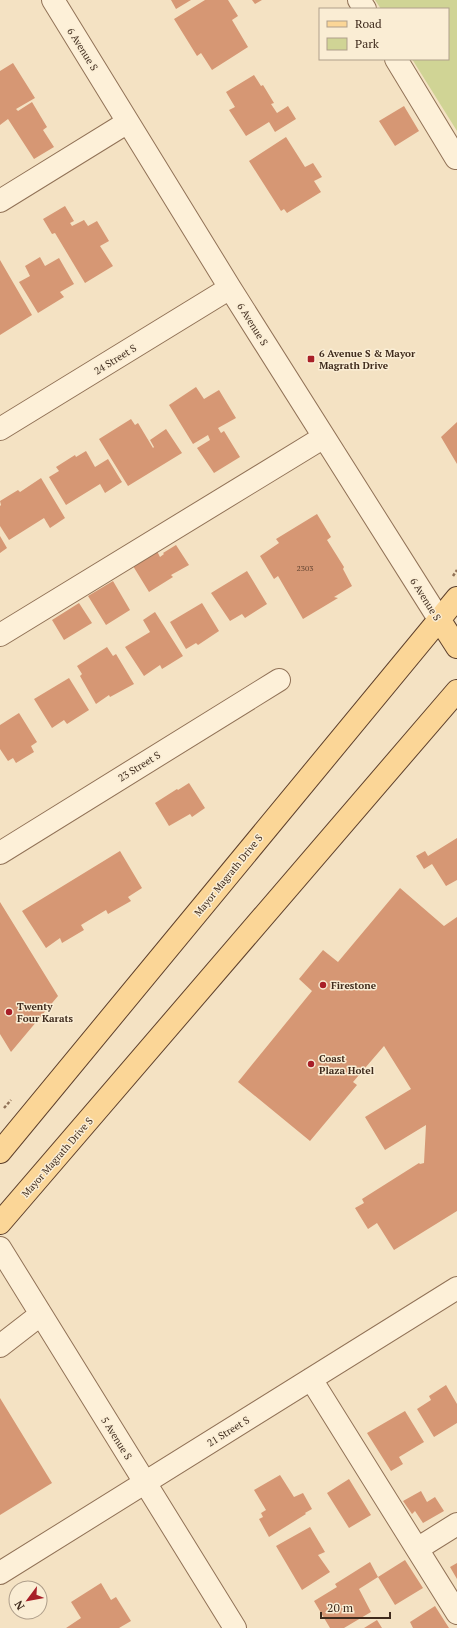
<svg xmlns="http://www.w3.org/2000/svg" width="457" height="1628" font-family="'PT Serif',serif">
<rect width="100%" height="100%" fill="#f4e2c3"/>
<path fill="#d0d495" d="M375,0H457V131L412,59H448V9H381Z"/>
<path fill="#d69774" d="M171,0H191L176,9Z
M205,0H228L238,16L232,20L248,47L212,70L201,53L197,56L174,19Z
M252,0H262L255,4Z
M13,63L35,98L16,109L18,111L32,102L47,127L43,130L54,147L34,159L8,119L0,125V71Z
M254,75L261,86L263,85L274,103L271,104L277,113L288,106L296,119L275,132L269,122L246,136L229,110L235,107L226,92Z
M404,106L419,131L395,146L379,121Z
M286,137L305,167L313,163L322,177L314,181L321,192L287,213L284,209L281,211L249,161Z
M65,206L74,221L70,223L72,226L84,220L88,226L97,221L109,241L100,246L113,266L85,283L55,233L52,234L43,219Z
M40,257L45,266L59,258L74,284L60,292L64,297L38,313L19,282L30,276L25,266Z
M0,260L32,315L0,335Z
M196,387L204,399L219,390L236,418L218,428L221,433L224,431L240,457L214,473L197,448L210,440L208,435L193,444L169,405Z
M131,419L135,425L138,423L153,448L154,447L150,440L166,429L182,453L128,486L99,439Z
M457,422V464L441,437Z
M86,451L95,467L108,459L122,482L105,493L100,484L66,505L49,477L59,471L56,467L75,455L76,457Z
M41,478L65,518L50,528L44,518L9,540L0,526V506L1,505L0,501L18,490L20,492Z
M317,514L331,537L327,540L344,567L343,569L352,586L334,597L338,598L303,619L278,576L274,579L260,556L279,543L276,539Z
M0,536L7,548L0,553Z
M176,545L189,565L171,575L173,577L149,592L133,566L157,551L160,557L164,554L163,553Z
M247,571L267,604L245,618L242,614L230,621L211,593Z
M113,581L130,610L106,625L88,596Z
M79,603L92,623L64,640L52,620Z
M202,603L219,631L198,645L196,643L186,649L170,622Z
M155,612L183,656L162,669L160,665L144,676L125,647L150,632L143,620Z
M107,647L113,656L116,654L134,684L110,697L109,695L96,704L80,676L82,674L77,666Z
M69,678L89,710L67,724L64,720L52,728L34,699Z
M19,713L37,742L31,746L34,752L16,763L13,758L8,761L0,749V725Z
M189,783L205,808L192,817L190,814L169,826L155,803L177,789L178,790Z
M457,838V880L446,886L432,864L424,869L416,856L425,851L428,856Z
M120,851L142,888L128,897L131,901L108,914L106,910L81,925L84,930L62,943L60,938L46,948L22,911Z
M400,888L444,926L457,917V1211L394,1250L377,1223L368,1229L355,1208L364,1203L362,1199L419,1163L420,1164L424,1163L426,1125L385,1150L365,1117L411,1089L384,1046L353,1082L357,1085L310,1141L238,1082L312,991L299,979L323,950L338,962Z
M0,902L58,996L11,1052L0,1034Z
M446,1385L457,1404V1423L434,1437L417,1409L431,1400L429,1396Z
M0,1398L52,1483L0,1515Z
M405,1411L424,1442L399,1457L403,1464L391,1471L367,1433Z
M280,1475L294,1497L303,1493L312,1509L305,1513L306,1514L269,1537L259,1519L263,1517L261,1513L266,1510L254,1490Z
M349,1479L371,1515L349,1528L327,1493Z
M421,1491L427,1502L435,1497L444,1511L423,1523L415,1511L412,1514L403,1501Z
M310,1527L325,1552L318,1555L330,1572L302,1590L276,1546Z
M405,1560L423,1588L395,1605L378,1577Z
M370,1562L378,1577L359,1589L371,1612L344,1628H330L314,1601L337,1587L335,1584Z
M457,1563V1579L450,1567Z
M101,1583L111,1600L116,1597L131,1621L119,1628H66L81,1618L71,1602Z
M435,1606L449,1628H413L410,1622Z
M377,1620L382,1628H364Z"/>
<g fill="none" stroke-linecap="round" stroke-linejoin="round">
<g stroke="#917257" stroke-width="24">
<path id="minor" d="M53,0L230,288L439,619
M359,0L365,9
M396,59L456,158
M0,201L128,122
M0,429L230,288
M0,635L324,437
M0,853L279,680
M0,1248L235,1628
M0,1346L40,1315
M311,1379L457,1613
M417,1549L457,1524
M0,1573L457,1288"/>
</g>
<g stroke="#5e402c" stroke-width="24">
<path id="major" d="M439,619L457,647
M0,1152L457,598
M0,1223L457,691"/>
</g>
<path stroke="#917257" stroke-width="2.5" stroke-dasharray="3 2" stroke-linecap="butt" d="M453,576L457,570
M4,1108L11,1100"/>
<use href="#minor" stroke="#fdf0d8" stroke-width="22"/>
<use href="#major" stroke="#fbd697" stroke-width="22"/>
</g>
<g fill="#a81f28" stroke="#faedd4" stroke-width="1.5">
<rect x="307" y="355" width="8" height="8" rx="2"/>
<circle cx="323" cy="985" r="4"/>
<circle cx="9" cy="1012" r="4"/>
<circle cx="311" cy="1064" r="4"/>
</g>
<g text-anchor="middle" stroke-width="3" stroke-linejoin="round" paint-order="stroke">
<g font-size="8" fill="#654633">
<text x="305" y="571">2303</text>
</g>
<g font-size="10" fill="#3f2b1d" stroke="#faedd4">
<text transform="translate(83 49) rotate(58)" y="4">6 Avenue S</text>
<text transform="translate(253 324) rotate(58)" y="4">6 Avenue S</text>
<text transform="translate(115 359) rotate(-32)" y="4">24 Street S</text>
<text transform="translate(426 599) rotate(58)" y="4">6 Avenue S</text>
<text transform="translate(139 766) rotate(-32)" y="4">23 Street S</text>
<text transform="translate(228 875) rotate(-51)" y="4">Mayor Magrath Drive S</text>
<text transform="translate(57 1157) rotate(-49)" y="4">Mayor Magrath Drive S</text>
<text transform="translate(228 1431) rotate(-32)" y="4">21 Street S</text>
<text transform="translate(117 1438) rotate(58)" y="4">5 Avenue S</text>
</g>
<g font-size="10" font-weight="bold" fill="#3f2b1d" stroke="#faedd4" text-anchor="start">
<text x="319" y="357">6 Avenue S &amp; Mayor<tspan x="319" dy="12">Magrath Drive</tspan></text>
<text x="331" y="989">Firestone</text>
<text x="17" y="1010">Twenty<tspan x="17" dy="12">Four Karats</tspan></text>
<text x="319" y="1062">Coast<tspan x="319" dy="12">Plaza Hotel</tspan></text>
</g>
</g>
<rect x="319" y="8" width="130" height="52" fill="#faedd4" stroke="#af9f8b"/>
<rect x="327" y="21" width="20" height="6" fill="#fbd697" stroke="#af9f8b"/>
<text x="355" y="28" font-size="12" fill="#3f2b1d">Road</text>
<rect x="327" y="38" width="20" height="12" fill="#d0d495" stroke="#af9f8b"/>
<text x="355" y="48" font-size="12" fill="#3f2b1d">Park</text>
<g transform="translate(28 1600) rotate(238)"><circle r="19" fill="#faedd4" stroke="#af9f8b"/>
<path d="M0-3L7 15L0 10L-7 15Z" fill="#a81f28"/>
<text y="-6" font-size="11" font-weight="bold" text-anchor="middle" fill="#3f2b1d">N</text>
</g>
<path d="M321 1612v6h69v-6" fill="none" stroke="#3f2b1d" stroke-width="2"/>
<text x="327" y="1612" font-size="12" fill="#3f2b1d" stroke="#faedd4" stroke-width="3" paint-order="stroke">20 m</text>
</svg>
